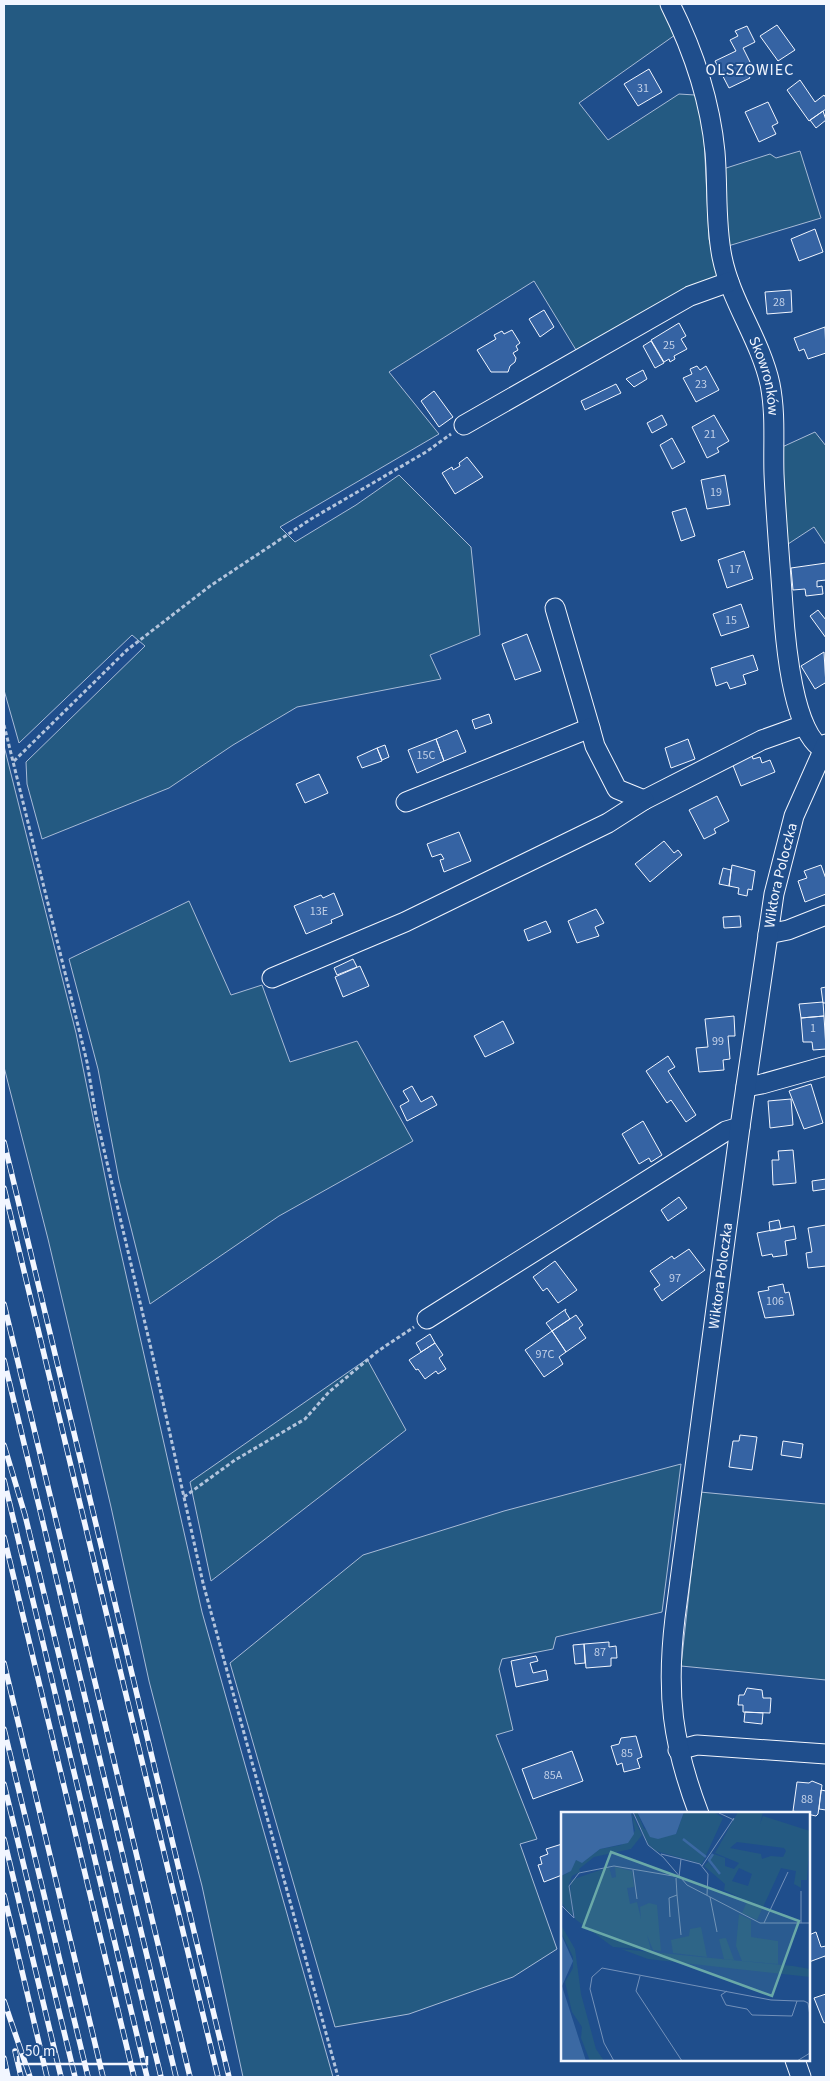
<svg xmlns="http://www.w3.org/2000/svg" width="830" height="2081" font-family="'Source Sans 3',sans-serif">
<rect width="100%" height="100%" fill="#1f4e8c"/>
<path fill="#245a82" stroke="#a8bbd7" d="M4,4H663L675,35L579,103L608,140L679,94L695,95L703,117L709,239L718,274L715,279L576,350L534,281L389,372L439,434L280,527L295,542L356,505L399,475L471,547L480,635L430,655L441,679L297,707L233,745L169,788L42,839L27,784L26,762L145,646L132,635L19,743L4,690Z
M800,151L821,218L728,246L720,170L770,154L776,158Z
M815,432L826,446V545L814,527L785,546L780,448Z
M4,746L76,1033L115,1226L202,1612L333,2077H243L202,1886L149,1681L111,1507L48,1239L4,1067Z
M189,901L231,995L262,985L290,1062L357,1041L413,1141L279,1216L150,1304L119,1180L98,1069L69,959Z
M367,1359L406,1430L211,1581L190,1482Z
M681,1464L662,1612L556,1637L553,1649L502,1659L499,1669L513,1730L496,1735L537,1839L520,1844L557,1949L513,1977L409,2014L335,2027L230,1663L363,1555L504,1511Z
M700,1492L826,1504V1680L681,1666Z"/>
<path fill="#3563a3" stroke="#f2f6ff" d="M777,25L795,50L778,61L760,36Z
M747,26L755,42L743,48L752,66L745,69L750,78L729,88L715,61L736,51L730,40L738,36L735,31Z
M649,69L662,92L638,106L624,84Z
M800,80L815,102L824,95L826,98V109L809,121L787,90Z
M768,102L778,123L772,126L776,134L759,142L745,112Z
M823,111L826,120L816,128L810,120Z
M815,229L823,252L799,261L791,239Z
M791,290L792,312L767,314L765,292Z
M544,310L554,327L540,337L529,319Z
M679,323L686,336L681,339L687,349L674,356L675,359L670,362L669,359L664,362L651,340Z
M825,327L826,353L808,359L804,349L799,351L794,338Z
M512,330L520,343L516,346L518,350L513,353L516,358L515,362L510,366L508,372H491L477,350L496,339L494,335L502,331L504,334Z
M651,341L664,363L655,368L643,346Z
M697,366L700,370L706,366L719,390L696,402L683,378L692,374L690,369Z
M643,370L647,379L634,387L626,379Z
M616,384L621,393L585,410L581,401Z
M434,391L453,417L439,427L421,401Z
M662,415L667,425L652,433L647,423Z
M714,415L729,441L717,448L719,452L707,458L692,427Z
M672,438L685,462L672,469L660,445Z
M467,457L483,477L455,494L442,473L452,467L453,470L460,466L459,463Z
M725,475L730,505L707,509L701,480Z
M686,508L695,536L681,541L672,512Z
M744,551L753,579L727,588L718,560Z
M826,563V580L817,581V587L822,586L823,594L806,596L805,589L793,590L791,568Z
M741,604L749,627L721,636L713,614Z
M818,610L826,620V638L810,616Z
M527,634L541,671L515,680L502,644Z
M824,652L826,686L825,683L815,689L801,666Z
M753,655L758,670L743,675L746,684L730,689L727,682L716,686L711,668Z
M489,714L492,723L475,729L472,720Z
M457,730L466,752L444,761L436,739Z
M436,739L444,761L417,773L408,750Z
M688,739L695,759L671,768L665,748Z
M385,745L389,757L382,760L377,748Z
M377,748L382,761L362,768L357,757Z
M752,755L753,759L760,757L762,763L770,760L775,772L741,786L732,763Z
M319,774L328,793L305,803L296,784Z
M717,796L729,821L714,829L716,833L704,839L689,810Z
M459,832L471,861L444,872L440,860L444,859L441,854L432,857L427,844Z
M664,841L674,853L678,850L682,855L650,882L635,864Z
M732,865L755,871L752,890L748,889L747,896L738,894L739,888L729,886Z
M821,865L826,879V894L805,902L798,881L807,878L804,871Z
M723,868L731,870L729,886L719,884Z
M334,893L343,915L331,920L332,923L306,934L294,906L321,895L323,898Z
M596,909L604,923L595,927L599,936L577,943L568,921Z
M740,916L741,927L724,928L723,917Z
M546,921L551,932L528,941L524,930Z
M353,959L357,967L337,975L334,968Z
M360,966L369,986L343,997L335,977Z
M826,987V1003H823L821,988Z
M823,1002L824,1016L801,1018L799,1004Z
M734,1016L735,1036H728L730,1059L723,1060L724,1070L699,1072L696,1048L708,1047L705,1019Z
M824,1016L826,1049L813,1050L812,1042H803L801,1018Z
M503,1021L514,1043L485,1057L474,1036Z
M668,1056L675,1067L668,1071L696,1115L686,1122L671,1100L667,1103L646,1071Z
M811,1084L823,1123L804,1129L789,1091Z
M412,1086L421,1102L432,1096L437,1105L407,1121L400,1106L409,1101L403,1091Z
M791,1099L793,1125L770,1128L768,1101Z
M643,1121L662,1155L651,1162L649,1158L639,1164L622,1134Z
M793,1150L796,1183L773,1185L772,1160H779L778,1151Z
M826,1179V1189L813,1191L812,1181Z
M679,1197L687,1208L668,1221L661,1210Z
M779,1220L781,1229L770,1231L769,1222Z
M826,1225V1266L808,1268L806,1253L812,1252L808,1228Z
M794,1226L796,1239L785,1241L787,1255L773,1257L772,1254L762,1256L757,1233Z
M689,1249L705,1270L662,1301L654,1289L660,1285L650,1271L672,1256L674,1259Z
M555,1261L577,1290L558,1303L547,1288L543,1291L533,1277Z
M783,1284L785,1293L789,1292L794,1315L765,1318L758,1292L769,1290L768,1287Z
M566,1309L565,1311L570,1319L552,1331L546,1323Z
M576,1315L583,1325L579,1328L586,1338L566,1352L552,1331Z
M552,1331L566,1352L559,1357L563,1364L544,1377L525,1350Z
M430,1334L435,1343L421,1352L416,1343Z
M435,1343L443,1355L439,1358L446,1369L438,1374L436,1371L425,1379L418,1369L416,1370L409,1360Z
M740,1435L757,1437L752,1470L729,1467L733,1441H739Z
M783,1441L803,1444L801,1458L781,1455Z
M609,1642V1647L616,1646L617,1658H611V1666L586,1668L584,1644Z
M584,1644L585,1663L575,1664L573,1645Z
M536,1656L538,1661L530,1663L533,1673L546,1670L548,1680L516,1687L511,1661Z
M747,1688L762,1690L763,1698H771L770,1713L743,1712V1705H738L739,1695H744Z
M745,1712L763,1713L762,1724L744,1722Z
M636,1736L642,1757L637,1759L640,1768L624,1772L622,1763L617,1765L611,1746L619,1744L621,1738Z
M572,1751L583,1781L533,1799L522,1769Z
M812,1781L822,1785L818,1814L816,1816L793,1811L797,1782L809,1783Z
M821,1790L826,1791V1810L819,1809Z
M562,1844V1875L544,1882L538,1865L542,1864L540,1857L548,1854L546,1849Z
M816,1932L821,1947L826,1946V1960L825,1956L809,1962V1935Z
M826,1994V2022L824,2023L814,1998Z"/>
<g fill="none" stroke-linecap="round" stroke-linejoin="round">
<g stroke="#f2f6ff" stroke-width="21">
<g id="minor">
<path id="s1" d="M670,4C693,50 710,100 715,152C718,187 715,222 722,257C731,302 760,339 770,384C776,414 773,444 774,474C776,518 780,562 783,606C785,637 793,740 826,750"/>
<path d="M464,425L690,296L729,282"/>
<path d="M555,608L590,728"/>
<path d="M644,800L762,740L804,725"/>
<path d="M768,934L788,930L826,915"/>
<path d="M272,978L405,922L608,823L644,800L617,789L595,746L590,728L406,802"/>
<path d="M746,1087L762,1084L826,1066"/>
<path d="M427,1319L726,1131L740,1127"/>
<path d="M678,1750L697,1745L826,1754"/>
<path id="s2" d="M699,1814C672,1743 666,1693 675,1618L740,1127L774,894L794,816L826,744"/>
<path d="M795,2060L801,2077"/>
</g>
</g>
<path stroke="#b3c4dc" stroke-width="3" stroke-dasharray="4 2.5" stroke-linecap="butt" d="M4,725L87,1062L96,1116L153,1357L203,1583L338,2077
M14,761L127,650L210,586L311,519L426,452L451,434
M184,1497L235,1460L305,1419L329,1392L378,1351L414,1327"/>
<use href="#minor" stroke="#1f4e8c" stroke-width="19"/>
<g stroke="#f2f6ff" stroke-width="5.5">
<path id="rail" d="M4,1142L229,2077
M4,1188L218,2077
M4,1304L190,2077
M4,1360L176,2077
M4,1445L25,1515L161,2077
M4,1480L147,2077
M4,1537L134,2077
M4,1663L103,2077
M4,1729L88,2077
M4,1784L75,2077
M4,1839L61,2077
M4,1895L47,2077
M4,2001L30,2077
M15,2051L21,2077
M4,2058L8,2077"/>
</g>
<use href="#rail" stroke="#1f4e8c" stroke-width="4" stroke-dasharray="11" stroke-linecap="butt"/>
</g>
<g text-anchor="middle" stroke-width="4" stroke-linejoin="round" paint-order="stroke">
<g font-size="12" fill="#c3d1e8">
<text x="643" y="92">31</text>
<text x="779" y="306">28</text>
<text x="669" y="349">25</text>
<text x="701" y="388">23</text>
<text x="710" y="438">21</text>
<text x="716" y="496">19</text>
<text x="735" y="573">17</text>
<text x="731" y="624">15</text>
<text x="426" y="759">15C</text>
<text x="319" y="915">13E</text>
<text x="813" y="1032">1</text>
<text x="718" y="1045">99</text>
<text x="675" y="1282">97</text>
<text x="775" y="1305">106</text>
<text x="545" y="1358">97C</text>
<text x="600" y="1656">87</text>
<text x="627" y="1757">85</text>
<text x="553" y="1779">85A</text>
<text x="807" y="1803">88</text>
</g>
<g font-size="15" fill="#f2f6ff" stroke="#1f4e8c">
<text dy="5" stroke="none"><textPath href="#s1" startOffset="388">Skowronków</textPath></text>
<text dy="5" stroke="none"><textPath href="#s2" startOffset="950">Wiktora Poloczka</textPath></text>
<text dy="5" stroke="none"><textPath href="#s2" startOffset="545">Wiktora Poloczka</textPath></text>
</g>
<g font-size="16" letter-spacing="1" fill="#f2f6ff" stroke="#1f4e8c">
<text x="750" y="75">OLSZOWIEC</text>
</g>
</g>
<g transform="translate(561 1812)">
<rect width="249" height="249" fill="#1f4e8c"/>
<path d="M70,0L81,23L70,37L33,45L18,57L19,60L11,64L8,72L12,103L9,102L0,90V64L7,61L15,48L21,50L39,37L60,33L74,19ZM73,0H76L83,17L115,22L123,0H153L162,6L141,52L95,39L87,32ZM177,0H202L199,12L202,4L249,19L246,68H240V76L233,72L235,59L220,56L196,108L181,101L186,89L163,78L164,72L143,54L148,49L150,54L160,62L149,48L153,42L164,46V54L173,57L178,51L154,41ZM176,30L223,36L225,39L222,45L210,44L201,47L200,42L169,36ZM178,56L191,62L187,74L171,69ZM48,55L51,66L55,65L54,55L71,59L73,75L66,76L69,92L76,90L80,107L79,95L88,91L96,93L100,139L92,138L86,123L90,138L52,135L14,107L9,82L10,68ZM178,102L190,108V125L217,129V152L181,149L175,134ZM0,113L14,137L20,182L35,237L43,249H29L20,226L21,215L11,200L4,170L12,156V145L0,120ZM140,115L146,145L112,141L110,128L128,124L129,117ZM165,126L173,148L163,147L158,127ZM60,137L232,154L249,157V165L87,147Z" fill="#245a82" fill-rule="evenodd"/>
<path d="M0,0H70L73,22L67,31L39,37L21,51L15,48L10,59L0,64ZM76,0H123L115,22L97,27L89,25ZM0,122L12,149L1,174L25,249H0Z" fill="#3b69a3"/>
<path fill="none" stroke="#3b69a3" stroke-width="2.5" d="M122,27L145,45M152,42L148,48L159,62"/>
<path fill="none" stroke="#7391ba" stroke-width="1" d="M72,0L87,33L102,45L126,73L199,111H249M158,1L173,8M100,42L120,47M141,54L173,6M72,58L76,87M118,65L120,47L139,52L147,62L146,83M115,66L116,83M240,79V111M149,85L156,120M0,93L13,106M109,105L108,86L116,83L120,123M13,106L8,74L18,61L53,54L118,65M203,111L227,60M79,164L75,179L121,249M166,179L160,183L165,193L186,197L191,203L231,204L236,189H243L247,191L249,204M53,249L43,231L29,177L31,165L41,156L210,188L236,189M236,249L249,241"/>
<path fill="#6aa9a8" fill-opacity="0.15" stroke="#6aa9a8" stroke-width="2.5" d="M50,40L238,109L211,184L22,115Z"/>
<rect width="249" height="249" fill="none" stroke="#f2f6ff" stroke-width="2.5"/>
</g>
<rect width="830" height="2081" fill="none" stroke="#f2f6ff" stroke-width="10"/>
<path d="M18 2056v8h129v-8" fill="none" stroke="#f2f6ff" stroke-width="2.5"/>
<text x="25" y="2056" font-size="15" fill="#f2f6ff" stroke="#1f4e8c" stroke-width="4" paint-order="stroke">50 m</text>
</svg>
